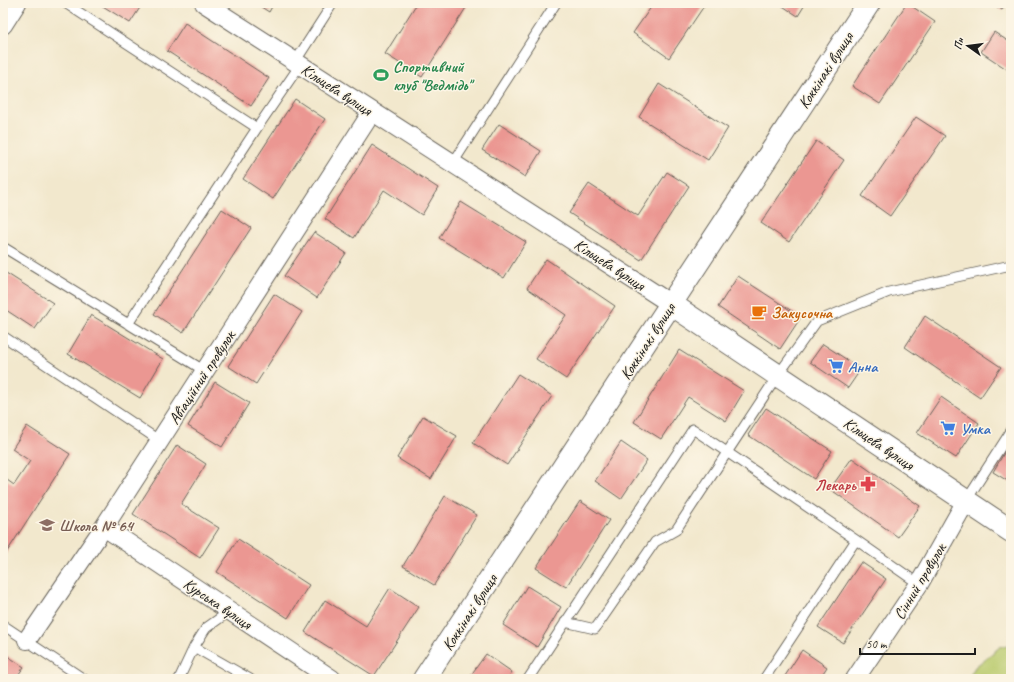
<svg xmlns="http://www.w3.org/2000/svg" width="1014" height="682" font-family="Caveat,sans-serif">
<rect width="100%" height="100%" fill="#fcf5e5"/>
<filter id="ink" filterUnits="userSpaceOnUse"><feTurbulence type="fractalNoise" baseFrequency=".025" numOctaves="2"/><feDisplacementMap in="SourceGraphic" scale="8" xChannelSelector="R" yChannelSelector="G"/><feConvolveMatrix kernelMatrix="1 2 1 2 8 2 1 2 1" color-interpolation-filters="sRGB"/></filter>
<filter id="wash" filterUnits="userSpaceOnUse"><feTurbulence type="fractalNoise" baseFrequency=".012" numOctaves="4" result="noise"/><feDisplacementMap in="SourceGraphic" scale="16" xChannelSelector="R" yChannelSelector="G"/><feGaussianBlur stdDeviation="0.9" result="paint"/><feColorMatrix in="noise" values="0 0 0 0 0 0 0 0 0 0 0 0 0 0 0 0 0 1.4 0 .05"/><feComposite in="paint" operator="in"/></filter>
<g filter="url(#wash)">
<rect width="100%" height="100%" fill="#f2e8cd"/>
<path fill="#b9ca6d" stroke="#6a7344" d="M1011,644V679H968L975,667L1000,647Z"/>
<g id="blocks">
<path fill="#eb9792" d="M98,3H143L130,23Z
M255,3H274L269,12Z
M417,3H469L422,77L385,54Z
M654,3H706L669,58L633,33Z
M778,3H806L798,16Z
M907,3L935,22L880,104L852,86Z
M991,3H1006L1002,10Z
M185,23L269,78L251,106L167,51Z
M994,32L1011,43V72L981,52Z
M659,84L728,128L708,160L639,117Z
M295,99L325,119L273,199L243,179Z
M916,117L945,136L890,216L862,196Z
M499,124L541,151L525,177L482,150Z
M816,141L844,160L789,242L761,223Z
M372,145L438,188L422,215L384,190L354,238L325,219Z
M667,172L689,186L641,260L569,213L589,184L638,216Z
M461,202L526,242L504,278L439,238Z
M222,209L251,228L183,333L154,314Z
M314,232L346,253L317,298L284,276Z
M546,259L615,306L566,379L536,359L566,315L527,288Z
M3,271L53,303L35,329L3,308Z
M738,276L801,317L780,349L718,307Z
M274,294L302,312L256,384L228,366Z
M91,315L163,359L140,398L68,354Z
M925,316L1001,367L980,398L905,347Z
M823,344L861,369L848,388L810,362Z
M679,350L744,391L726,421L688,397L661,439L634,422Z
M518,374L552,396L507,465L473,443Z
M215,382L249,403L222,447L188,426Z
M941,397L979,423L956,458L917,433Z
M766,408L832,451L814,479L748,435Z
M423,416L457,436L431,479L397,458Z
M27,426L70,454L3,558V517L7,512L3,509V477L14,485L30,461L12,449Z
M621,442L647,460L621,499L595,481Z
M177,445L206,464L181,504L219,528L200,558L133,514Z
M1007,448L1011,450V483L993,472Z
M852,458L920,506L898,537L830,489Z
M445,496L477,515L434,585L403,566Z
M580,501L609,520L566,587L536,568Z
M238,539L309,585L288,618L217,572Z
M861,562L886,579L843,643L818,627Z
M527,586L561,607L537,647L503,625Z
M390,588L419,607L374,676L305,632L325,600L366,626Z
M802,650L827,667L819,679H783Z
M3,653L24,667L15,679H3Z
M486,654L512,672L507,679H468Z"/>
</g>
</g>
<g filter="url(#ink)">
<use href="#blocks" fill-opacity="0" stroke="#67635a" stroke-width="1"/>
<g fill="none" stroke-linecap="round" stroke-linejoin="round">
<g stroke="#67635a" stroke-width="11">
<path id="service" d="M65,3L257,128L128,324
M295,62L333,3
M257,128L300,65
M453,163L556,3
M3,247L205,371
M3,336L160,441
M966,501L1011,431
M856,540L919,584
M565,622L595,629L655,542L676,530L778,375L817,321L889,292L1011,265
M3,625L84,679
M194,647L250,679
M179,679L194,647L206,628L230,611
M528,679L693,429L856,540L764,679"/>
</g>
<g stroke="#67635a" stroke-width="20">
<path id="minor" d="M204,3L671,304
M3,25L17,3
M104,527L332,679
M27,640L104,527L372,112
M855,679L919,584L966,501"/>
</g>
<g stroke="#67635a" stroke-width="24">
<path id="tertiary" d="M671,304L1011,531
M424,679L869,3"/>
</g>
<use href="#service" stroke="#fff" stroke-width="9"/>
<use href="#minor" stroke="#fff" stroke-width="18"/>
<use href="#tertiary" stroke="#fff" stroke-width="22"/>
</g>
</g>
<defs>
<g id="stadium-bare" transform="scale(1.2)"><path d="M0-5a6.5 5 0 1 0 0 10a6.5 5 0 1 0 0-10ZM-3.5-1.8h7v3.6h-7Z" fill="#2e9e5b" stroke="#fcf5e5" stroke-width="2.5" paint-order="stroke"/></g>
<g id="cafe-bare" transform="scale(1.2)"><path d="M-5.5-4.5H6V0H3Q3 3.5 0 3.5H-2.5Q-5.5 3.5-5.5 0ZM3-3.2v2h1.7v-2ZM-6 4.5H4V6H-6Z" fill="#e8710a" stroke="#fcf5e5" stroke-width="2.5" paint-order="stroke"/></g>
<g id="supermarket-bare" transform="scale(1.2)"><path d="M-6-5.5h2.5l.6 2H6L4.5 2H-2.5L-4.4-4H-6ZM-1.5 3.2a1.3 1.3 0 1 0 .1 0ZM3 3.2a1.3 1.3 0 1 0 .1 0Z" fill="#3f7fe0" stroke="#fcf5e5" stroke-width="2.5" paint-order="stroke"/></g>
<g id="pharmacy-bare" transform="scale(1.2)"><path d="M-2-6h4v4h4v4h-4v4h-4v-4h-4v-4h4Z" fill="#e0444e" stroke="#fcf5e5" stroke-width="2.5" paint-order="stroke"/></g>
<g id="school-bare" transform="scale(1.2)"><path d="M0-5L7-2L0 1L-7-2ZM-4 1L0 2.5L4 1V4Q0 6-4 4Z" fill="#8d6e63" stroke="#fcf5e5" stroke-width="2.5" paint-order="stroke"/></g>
</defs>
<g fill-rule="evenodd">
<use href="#stadium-bare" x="381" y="75"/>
<use href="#cafe-bare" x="759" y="312"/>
<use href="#supermarket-bare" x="836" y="366"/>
<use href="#supermarket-bare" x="948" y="428"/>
<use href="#pharmacy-bare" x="868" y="484"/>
<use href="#school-bare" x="47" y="525"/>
</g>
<g text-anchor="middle" stroke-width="3" stroke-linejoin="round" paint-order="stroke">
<g font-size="16" font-weight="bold" fill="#27864d" stroke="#fcf5e5" text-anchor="start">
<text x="393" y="72">Спортивний<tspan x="393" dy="18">клуб "Ведмідь"</tspan></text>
</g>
<g font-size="16" fill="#1c1c1c" stroke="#fcf5e5">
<text transform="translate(825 70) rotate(-57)" y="6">Коккінакі вулиця</text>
<text transform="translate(337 89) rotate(33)" y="6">Кільцева вулиця</text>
<text transform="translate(610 264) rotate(33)" y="6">Кільцева вулиця</text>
<text transform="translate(647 341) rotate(-57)" y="6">Коккінакі вулиця</text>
<text transform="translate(201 377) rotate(-57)" y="6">Авіаційний провулок</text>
<text transform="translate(879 443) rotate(34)" y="6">Кільцева вулиця</text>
<text transform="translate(919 581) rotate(-59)" y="6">Сінний провулок</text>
<text transform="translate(218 603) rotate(34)" y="6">Курська вулиця</text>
<text transform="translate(469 612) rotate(-57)" y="6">Коккінакі вулиця</text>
</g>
<g font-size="16" font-weight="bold" fill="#c56008" stroke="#fcf5e5" text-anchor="start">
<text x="771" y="318">Закусочна</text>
</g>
<g font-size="16" font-weight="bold" fill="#366cbe" stroke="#fcf5e5" text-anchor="start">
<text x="848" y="372">Анна</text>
<text x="960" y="434">Умка</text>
</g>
<g font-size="16" font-weight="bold" fill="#be3a42" stroke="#fcf5e5" text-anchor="end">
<text x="856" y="490">Лекарь</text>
</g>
<g font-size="16" font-weight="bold" fill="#785e54" stroke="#fcf5e5" text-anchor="start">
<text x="59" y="531">Школа № 64</text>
</g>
</g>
<rect width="1014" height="682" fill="none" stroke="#fcf5e5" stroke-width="16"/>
<g transform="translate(968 46) rotate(284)" stroke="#fcf5e5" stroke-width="3" paint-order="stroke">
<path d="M0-3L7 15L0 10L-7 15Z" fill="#1c1c1c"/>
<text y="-6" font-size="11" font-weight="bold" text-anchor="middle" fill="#1c1c1c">Пн</text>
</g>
<path d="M860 648v6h115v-6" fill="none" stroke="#1c1c1c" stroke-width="2"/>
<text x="866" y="648" font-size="12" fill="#1c1c1c" stroke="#fcf5e5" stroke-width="3" paint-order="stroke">50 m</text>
</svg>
